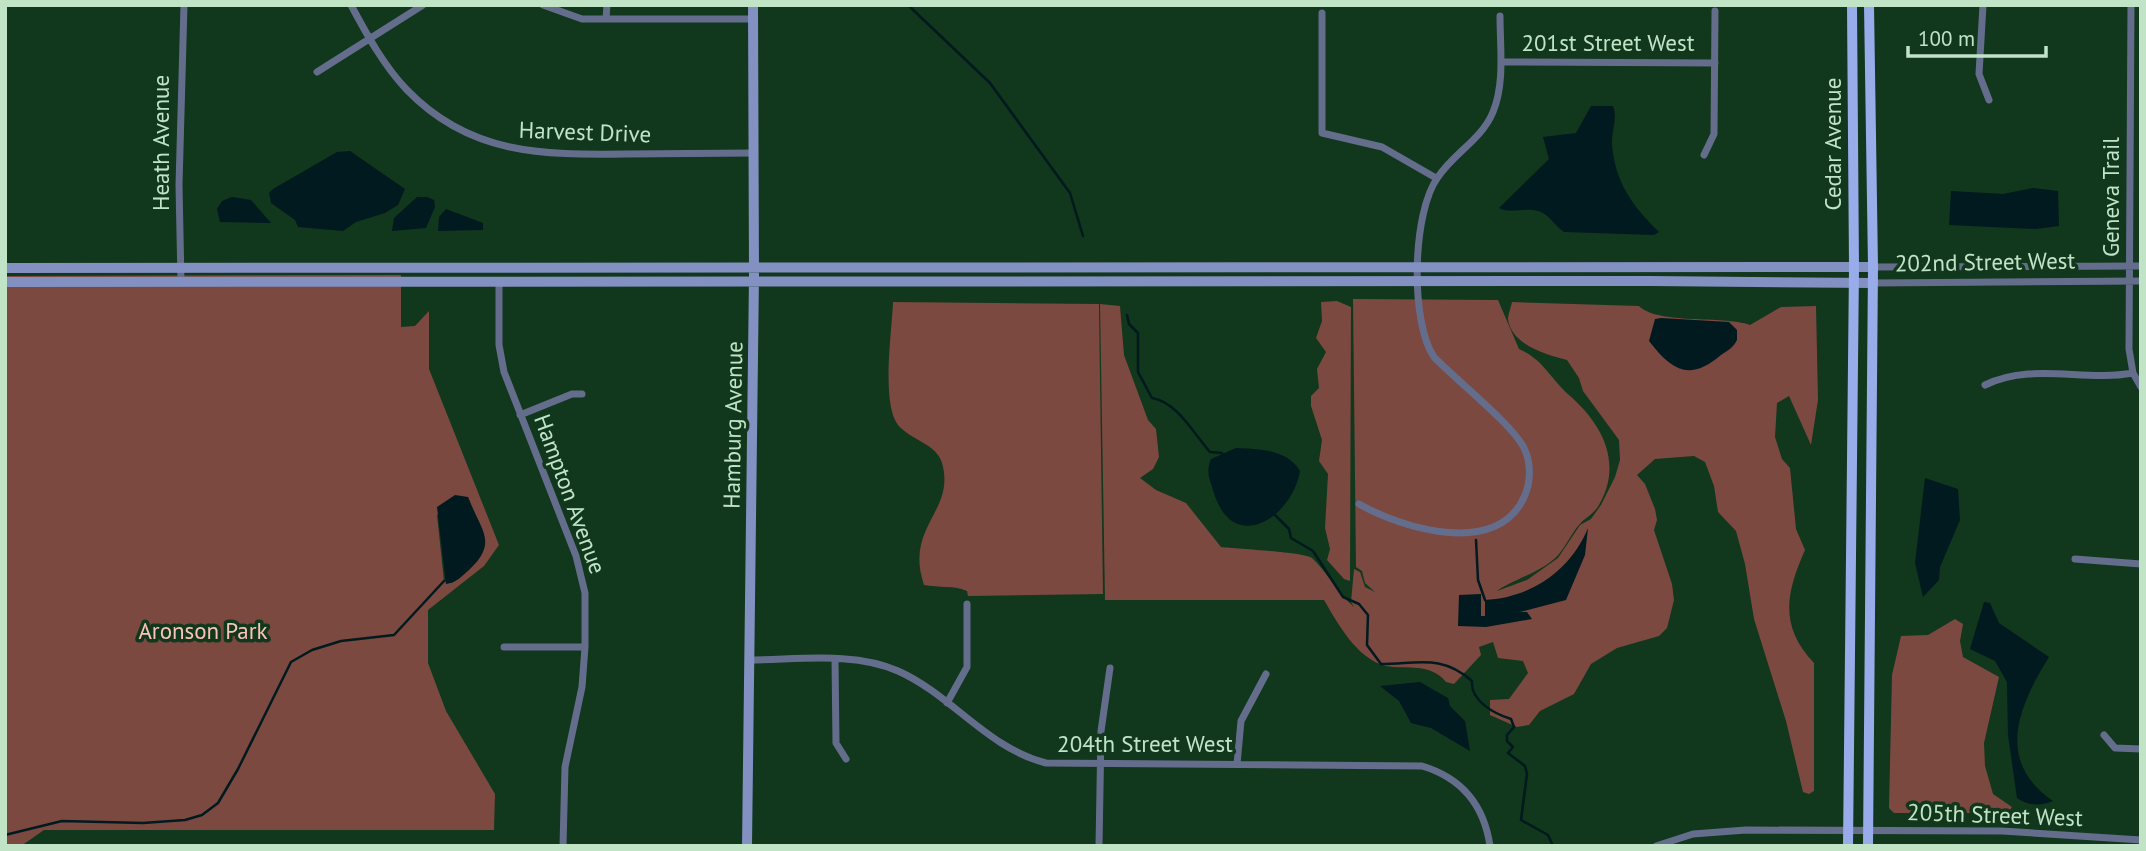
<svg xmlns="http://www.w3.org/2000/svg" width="2146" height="851" font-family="'PT Sans',sans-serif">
<rect width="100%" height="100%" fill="#11371c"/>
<path fill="#7b4940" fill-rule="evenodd" d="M401,275V327L415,326L429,311V369L499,545L484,566L428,610V663L446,711L495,794L494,830H44L21,846H5V276ZM468,497C487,542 498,549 452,583L444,581L437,515Z
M1353,299L1498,300L1519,349C1544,360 1549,377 1569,395C1601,423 1623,461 1600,503C1595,514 1585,517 1578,526C1569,537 1564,551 1553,560C1536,574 1512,580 1497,591L1527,580L1558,558L1580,525L1591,519L1601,505L1615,477L1620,460L1619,440L1583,391L1579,378L1567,360C1547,355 1511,345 1508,319C1508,315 1511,307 1512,302L1639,306C1658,325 1722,315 1750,325L1781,307L1816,306L1818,400L1811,445L1789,396L1777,403L1775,437L1782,459L1790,468L1796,529L1805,550C1786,593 1779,626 1814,663V791L1809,794L1803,792L1786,721L1754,619L1745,564L1736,531L1718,512L1714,486L1705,462L1694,456L1655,459L1637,475L1645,484L1655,509L1657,520L1654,530L1672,584L1674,600L1667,628L1659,636L1617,648L1591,664L1574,694L1540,711L1529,725L1517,727L1490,715V700L1509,699L1528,673L1523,661L1498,658L1493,642L1479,647L1481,655L1454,684L1446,682C1430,662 1407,670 1386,666C1357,659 1338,624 1324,600H1105L1100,304L1120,306L1124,355L1148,420L1156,429L1159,457L1153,469L1140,478L1156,490L1186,503L1221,547C1237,549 1305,552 1312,558C1327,572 1337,592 1354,607L1351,602L1354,569L1360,572L1365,587L1375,592L1365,583L1362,571L1356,567Z
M1337,301L1351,307L1350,581L1344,579L1327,560L1330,549L1325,528L1328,474L1319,461L1322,440L1311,406V396L1319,388L1317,369L1326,352L1316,338L1322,321L1321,302Z
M893,302L1099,304L1103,594L968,596L967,591C955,585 938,588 924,585C904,526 956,512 942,463C937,444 909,439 898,425C881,403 892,331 893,302Z
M1955,619L1963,624L1960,641L1963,657L1999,677L1984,743L1985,766L1993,794L2012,807L2008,813H1894L1889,808L1892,675L1901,636L1928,635Z"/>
<path fill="#011a1f" d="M1591,106H1613C1618,120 1611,131 1612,145C1615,182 1633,207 1659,232L1654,235L1564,232C1554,225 1549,214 1538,211C1526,207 1509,214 1499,208L1549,159L1543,137L1576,133Z
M350,151L405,189L398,205L385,213L356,222L343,231L298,227L295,220L271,203L269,193L273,189L337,152Z
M2033,188L2058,191L2059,226L2036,229L1949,225L1951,191L2003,194Z
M232,197L251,200L271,223L220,222L217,209L222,201Z
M417,197H427L434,200L435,207L426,228L392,231L394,218Z
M446,209L483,223V230L438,231L439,217Z
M1661,318L1729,322L1737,330V340C1733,348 1728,350 1721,355C1690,381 1673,372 1649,341L1655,319Z
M1236,448C1258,449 1287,449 1300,471C1292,518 1232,557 1213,490C1209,477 1206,472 1211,459Z
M1925,478L1958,489L1960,520L1940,567L1939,580L1923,597L1915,563Z
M455,495L468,497C479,529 500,541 469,570C462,576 456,583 446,584L437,507Z
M1588,528L1585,555L1566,600L1520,612H1527L1532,619L1486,627L1458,626L1459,595L1481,594V616H1485V600C1531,598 1571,570 1588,528Z
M1984,602L1990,603L1999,623L2049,657C2018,707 1995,761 2053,801C2041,806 2028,806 2017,798L2008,735L2007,682L1995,661L1970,649Z
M1420,682L1448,698L1450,706L1465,721L1470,751L1431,728L1411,723L1399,701L1380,686Z"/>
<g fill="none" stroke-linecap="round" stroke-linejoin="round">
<path stroke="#011a1f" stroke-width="2.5" d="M908,5L990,83L1070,193L1083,236
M1127,315L1129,324L1138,333V372L1152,398C1177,402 1194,434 1210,452L1222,453
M1274,514L1289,529L1291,538L1313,551L1343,597L1359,604L1368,615L1367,645L1381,664C1418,664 1441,654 1472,681C1470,701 1495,714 1511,719L1514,727L1507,735V741L1513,747L1508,753L1525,766L1527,774L1521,820L1548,835L1553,846
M1476,540L1478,580L1485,600
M5,835L62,821L143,823L185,820L202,815L218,803L238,769L291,662L312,650L341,641L394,635L444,581"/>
<path stroke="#646e8c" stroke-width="7" d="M351,5C367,35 384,66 407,90C470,155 542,155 626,154C669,154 712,153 754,153
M543,5L582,19H753
M1983,5L1979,74L1989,100
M2131,5L2129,349L2133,373L2141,387
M1322,13V133L1382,147L1436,178
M606,19L607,5
M1501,62L1715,63
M317,72L423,5
M1704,155L1714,134L1715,11
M1873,267L2141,266
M181,282L179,185L184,5
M499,283V345L504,372L576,556L585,593V647L582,687L565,767L563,846
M1873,283L2141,281
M1985,385C2032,362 2083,382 2133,373
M520,415L572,394H582
M1359,504C1403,529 1499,558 1525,495C1531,481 1531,462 1524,448C1512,424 1456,380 1434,357C1410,322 1412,212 1438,177C1454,153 1482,139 1493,112C1505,83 1500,47 1500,16
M2075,559L2141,564
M504,647H585
M749,660C796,660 854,651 898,671C952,695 987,748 1046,763L1422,766C1462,778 1484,805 1490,846
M835,660L836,743L846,759
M947,703L967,667V604
M2104,735L2115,748L2141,749
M1237,764L1241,721L1266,674
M1099,846L1101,731L1110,668
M1656,846L1693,834L1746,830L2002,831L2141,840"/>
<path stroke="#8291c1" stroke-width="10" d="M5,268L1873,267
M5,282L1650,281L1873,283
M747,846L754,275L753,5"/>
<path stroke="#99acea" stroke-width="10" d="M1848,846L1854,267L1852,5
M1868,846L1873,267L1869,5"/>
</g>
<g text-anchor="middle" stroke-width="7" stroke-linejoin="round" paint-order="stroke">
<g font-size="23" fill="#c1e4c7" stroke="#11371c">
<text x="1608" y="51">201st Street West</text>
<text transform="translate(585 132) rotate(2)" y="8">Harvest Drive</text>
<text transform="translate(161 143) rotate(-90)" y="8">Heath Avenue</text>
<text transform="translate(1833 144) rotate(-90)" y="8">Cedar Avenue</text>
<text transform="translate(2111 197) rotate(-90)" y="8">Geneva Trail</text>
<text transform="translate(1985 262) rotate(-1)" y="8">202nd Street West</text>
<text transform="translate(733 425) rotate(-89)" y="8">Hamburg Avenue</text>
<text transform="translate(570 494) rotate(70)" y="8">Hampton Avenue</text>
<text x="1145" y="752">204th Street West</text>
<text transform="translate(1995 815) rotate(2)" y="8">205th Street West</text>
</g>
<g font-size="23" fill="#fcc3b8" stroke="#11371c">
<text x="203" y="639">Aronson Park</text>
</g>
</g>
<rect width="2146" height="851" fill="none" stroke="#c1e4c7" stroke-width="14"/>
<path d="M1908 46v10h138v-10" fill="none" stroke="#c1e4c7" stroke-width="3.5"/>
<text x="1918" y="46" font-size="21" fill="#c1e4c7" stroke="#11371c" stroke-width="5" paint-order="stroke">100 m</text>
</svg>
